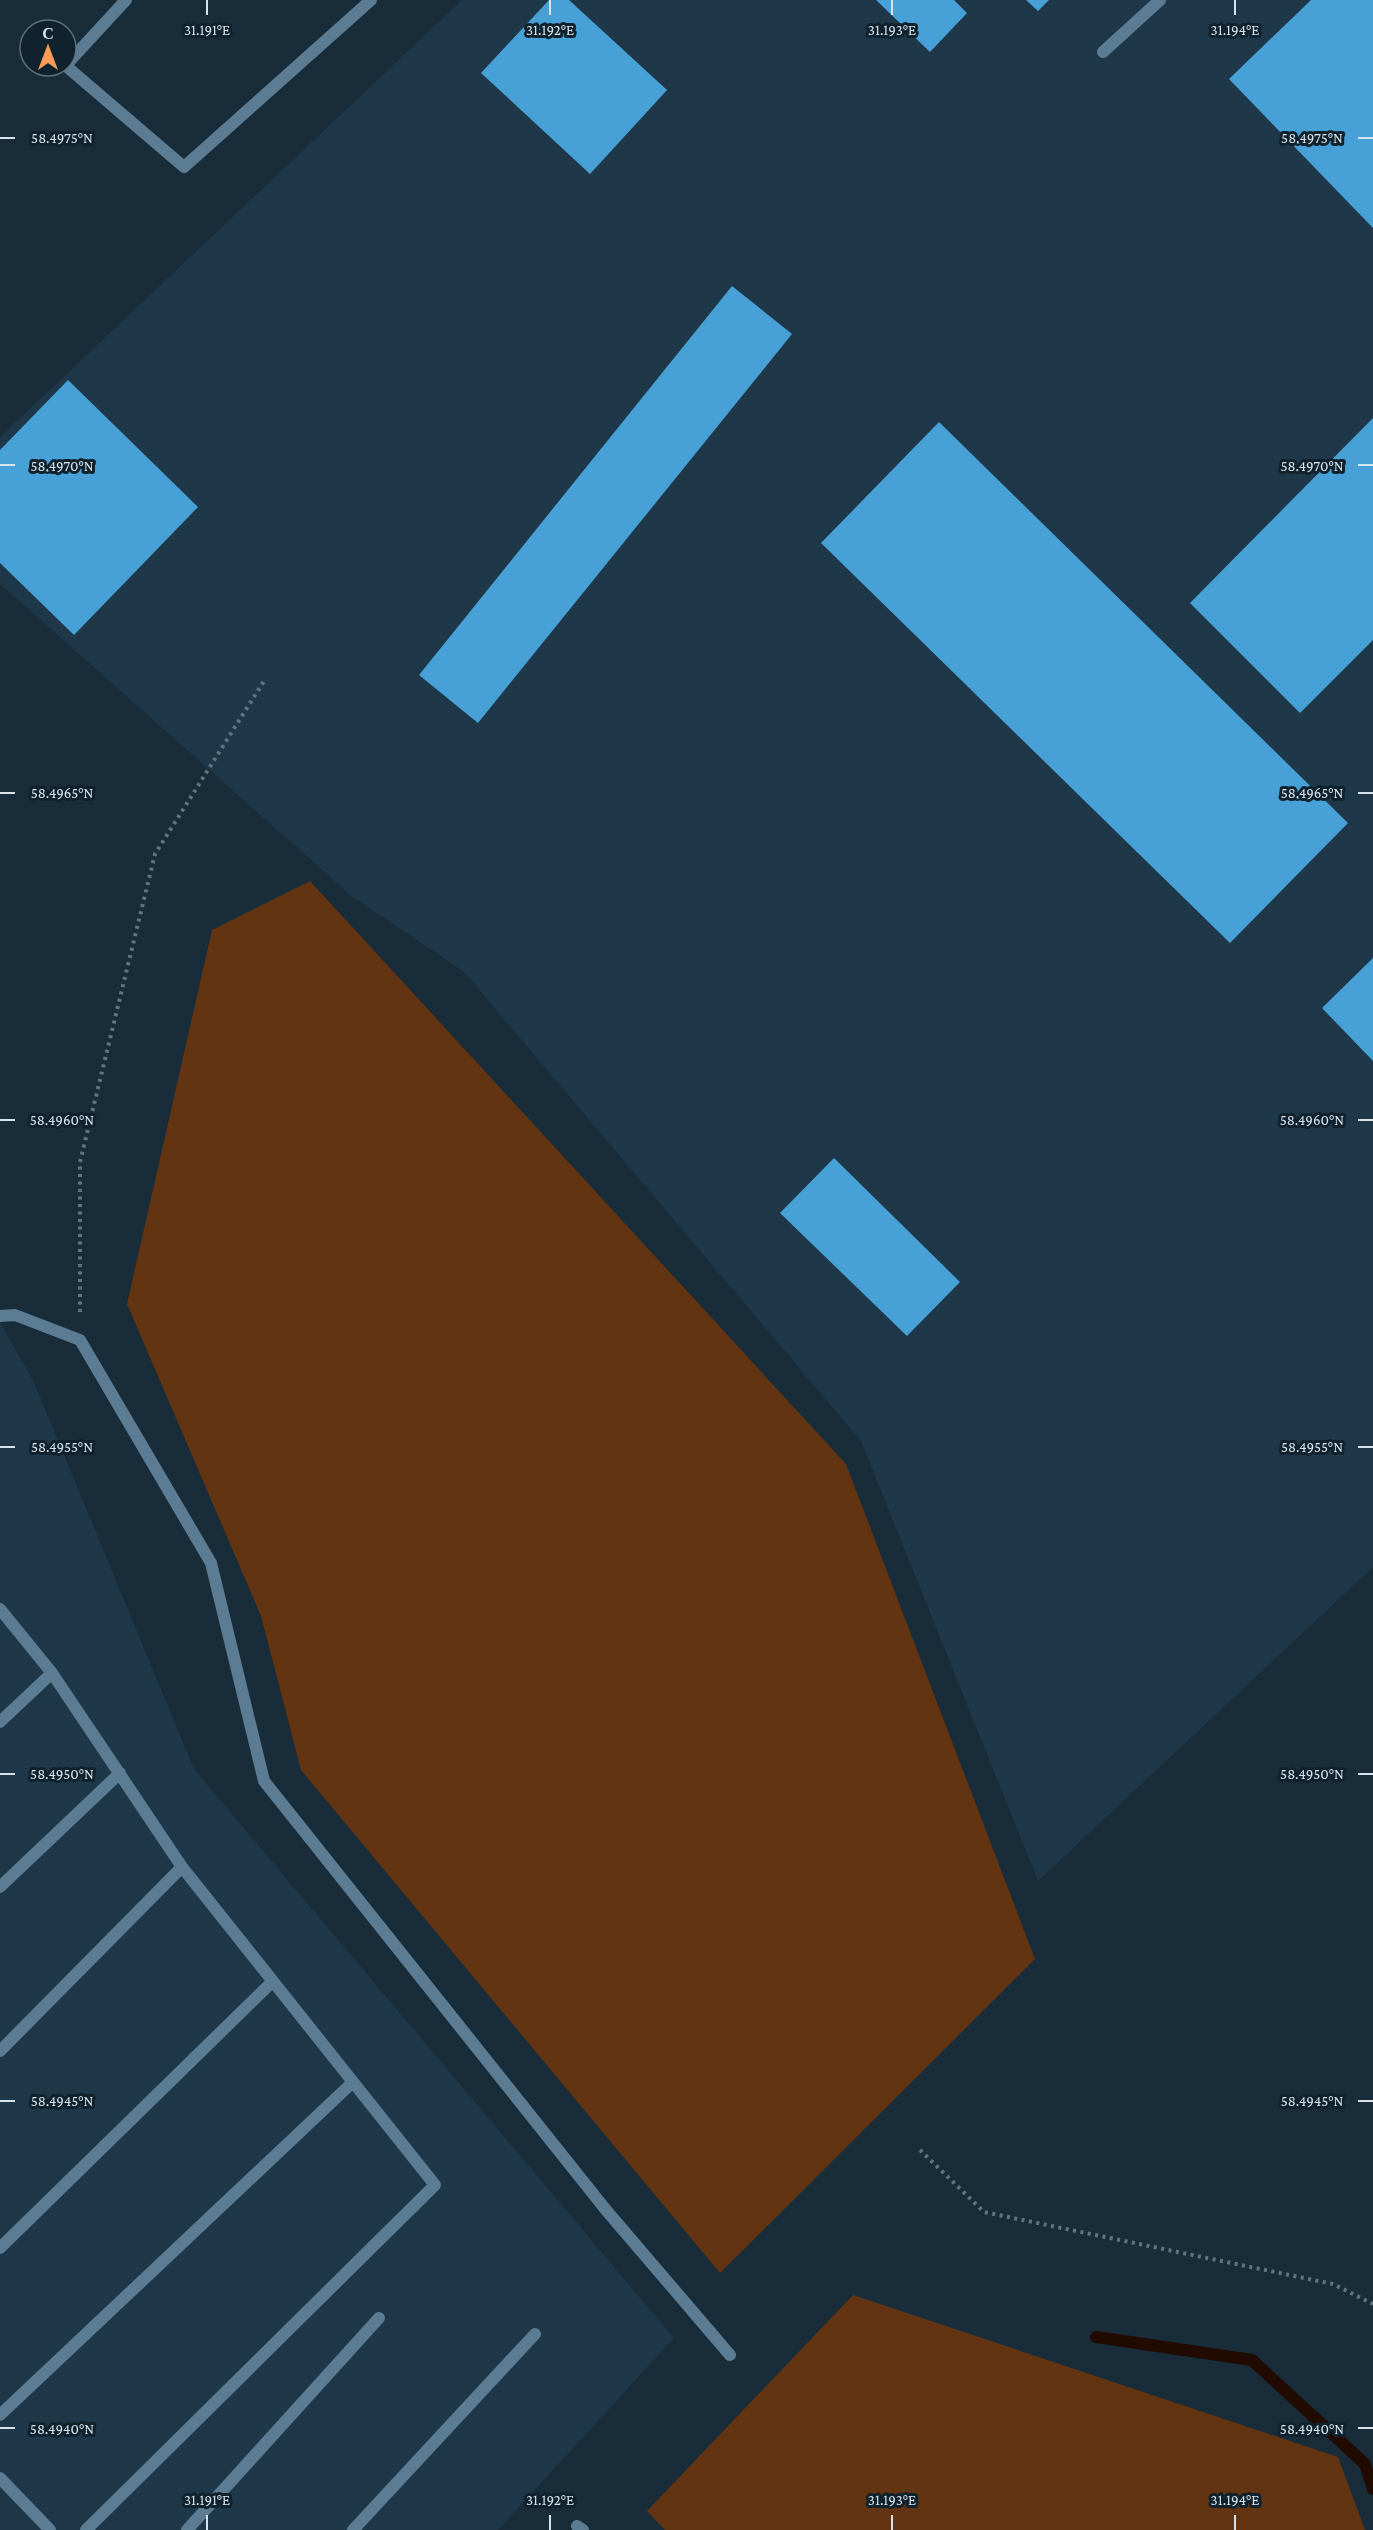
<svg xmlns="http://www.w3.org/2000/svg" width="1373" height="2530" font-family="'Crimson Pro',serif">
<rect width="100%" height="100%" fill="#182c39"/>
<path fill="#1f3849" d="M462,0H1373V1567L1038,1881L861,1441L464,972L353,897L0,584V437Z
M0,1323L33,1380L194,1769L674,2338L498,2530H0Z"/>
<path fill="#623411" d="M310,881L846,1464L1035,1959L720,2273L301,1770L261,1616L127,1304L212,930Z
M853,2295L1338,2457L1365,2530H665L647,2511Z"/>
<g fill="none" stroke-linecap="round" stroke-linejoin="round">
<path stroke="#210b00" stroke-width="12" d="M1096,2337L1252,2360L1365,2464L1373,2489"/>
</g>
<path fill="#48a1d6" d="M549,0H569L667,90L590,174L481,73Z
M876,0H954L967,13L930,52Z
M1026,0H1049L1038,11Z
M1311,0H1373V228L1229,79Z
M732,286L792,334L478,723L419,675Z
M68,380L198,507L74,635L0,563V450Z
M1373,418V640L1300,713L1190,603Z
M939,422L1348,823L1230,943L821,543Z
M1373,958V1061L1322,1008Z
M834,1158L960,1282L907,1336L780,1213Z"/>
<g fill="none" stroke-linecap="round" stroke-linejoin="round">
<path stroke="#64747f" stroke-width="4" stroke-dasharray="3 4.5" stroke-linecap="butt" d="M80,1312V1162L155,854L264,681
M920,2150L984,2212L1333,2284L1373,2304"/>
<path stroke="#5b7c93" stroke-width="12" d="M1103,52L1160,0
M66,65L126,0
M66,66L184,167L371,0
M0,1316L15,1315L80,1340L211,1563L264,1781L606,2210L730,2355
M0,1609L52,1673L182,1867L435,2185L86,2530
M0,1722L52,1673
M0,1887L120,1773
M0,2051L182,1867
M0,2248L273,1981
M0,2415L353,2082
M0,2478L50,2530
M577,2526L583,2530
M187,2530L379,2318
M353,2530L535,2334"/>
</g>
<path fill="none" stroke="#d7e3eb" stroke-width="2" d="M207,0V15M550,0V15M892,0V15M1235,0V15M0,138H15M1358,138H1373M0,465H15M1358,465H1373M0,793H15M1358,793H1373M0,1120H15M1358,1120H1373M0,1447H15M1358,1447H1373M0,1774H15M1358,1774H1373M0,2101H15M1358,2101H1373M0,2428H15M1358,2428H1373M207,2515V2530M550,2515V2530M892,2515V2530M1235,2515V2530"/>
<g font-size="15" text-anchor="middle" fill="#d7e3eb" stroke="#0f222e" stroke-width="6" stroke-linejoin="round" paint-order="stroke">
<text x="207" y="35">31.191°E</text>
<text x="550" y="35">31.192°E</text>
<text x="892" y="35">31.193°E</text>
<text x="1235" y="35">31.194°E</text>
<text x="62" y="143">58.4975°N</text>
<text x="1312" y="143">58.4975°N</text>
<text x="62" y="471">58.4970°N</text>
<text x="1312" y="471">58.4970°N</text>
<text x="62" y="798">58.4965°N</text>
<text x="1312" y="798">58.4965°N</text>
<text x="62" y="1125">58.4960°N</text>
<text x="1312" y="1125">58.4960°N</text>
<text x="62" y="1452">58.4955°N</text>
<text x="1312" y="1452">58.4955°N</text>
<text x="62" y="1779">58.4950°N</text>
<text x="1312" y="1779">58.4950°N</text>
<text x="62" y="2106">58.4945°N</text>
<text x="1312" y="2106">58.4945°N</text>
<text x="62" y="2434">58.4940°N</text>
<text x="1312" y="2434">58.4940°N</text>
<text x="207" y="2505">31.191°E</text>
<text x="550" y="2505">31.192°E</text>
<text x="892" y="2505">31.193°E</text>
<text x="1235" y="2505">31.194°E</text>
</g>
<g transform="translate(48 48)"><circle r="28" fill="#0f222e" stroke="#5f6f7a" stroke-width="1.5"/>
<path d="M0-4.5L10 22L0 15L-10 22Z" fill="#fe9c57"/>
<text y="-9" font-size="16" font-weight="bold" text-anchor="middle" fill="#d7e3eb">С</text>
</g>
</svg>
